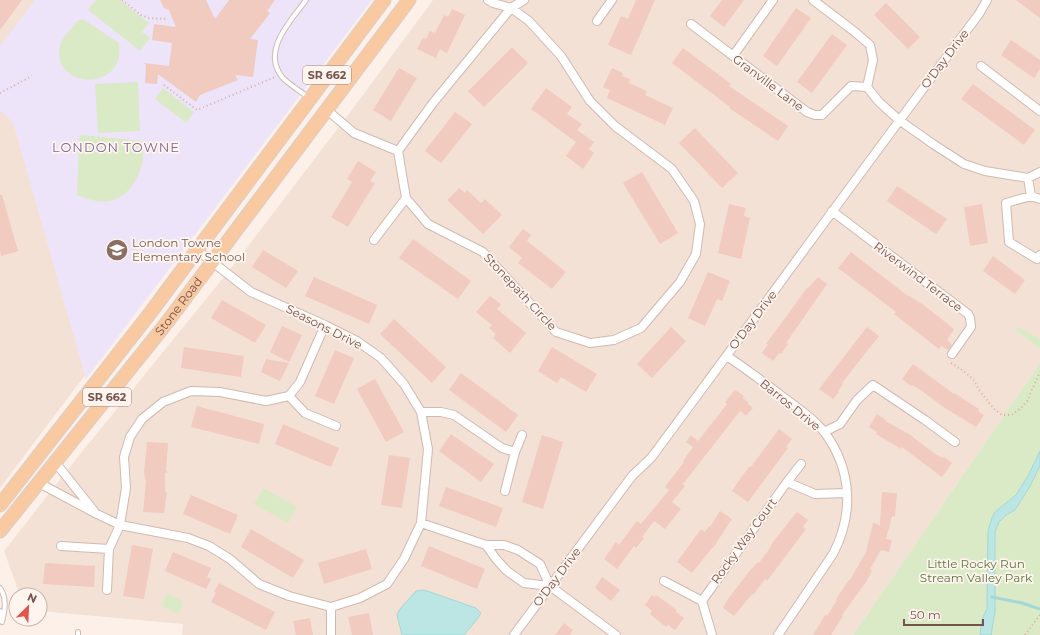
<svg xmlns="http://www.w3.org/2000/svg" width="1040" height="635" font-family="Montserrat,sans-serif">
<rect width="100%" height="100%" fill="#fcf0e8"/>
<path fill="#f4e1d6" d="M0,0H368L0,488Z
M433,0H1040V339L1014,329L1040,349V363L853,635H182L183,624L40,611V595H20L4,551L77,458L236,262L351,111Z"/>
<path fill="#ede4f9" d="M35,0H372L86,379L13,122L0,111V46Z"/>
<path fill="#dbeac6" d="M96,0H120L149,23L142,32L150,38L140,51L88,10Z
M83,19L119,43C127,93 50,90 60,45C61,39 74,26 78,20Z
M138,82L140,131L98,133L95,84Z
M163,88L194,112L186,123L155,99Z
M82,135L142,141C148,163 134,196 110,201C99,203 87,199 77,195L79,138Z
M1018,328H1021L1040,339V349L1014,329Z
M1040,363V635H853Z
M263,488L297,507L288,523L254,504Z
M170,594L182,601L183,605L178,613H175L162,606L161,604L166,595Z"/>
<path fill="#bce6e4" stroke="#a2d8d6" d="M1040,451V466L1029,488L1015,510L1006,515L999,522L995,532V612L991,635H980L982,619L987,609V601L988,531L992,518L995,512L1016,495L1028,476Z
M424,590L476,608L481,613L478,618L464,635H402L397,615L400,609L416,591Z"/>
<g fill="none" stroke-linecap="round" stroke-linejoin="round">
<path stroke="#a2d8d6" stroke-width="3" d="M992,597L1022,603L1040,609"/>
</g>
<path fill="#f1cac0" d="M0,0H22L0,30Z
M160,0H206L215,19L229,0H275L267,11L270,13L250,39L258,40L253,77L235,75L238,80L200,95L196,102L158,74L157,84L145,83L146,65L144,63L169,66L172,43L152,40L154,24L176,27L169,10L164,8Z
M636,0H655L631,55L608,45L621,16L628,19Z
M722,0H744L724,27L710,16Z
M1016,0H1040V18Z
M886,3L920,37L908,49L874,15Z
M796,8L811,18L777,66L763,56Z
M452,9L465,15L447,53L440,49L436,58L417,49L423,38L426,39L430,31L435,33L444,15L448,17Z
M832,34L847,45L812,93L797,82Z
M1011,40L1040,60V69L1034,78L1001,55Z
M512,47L528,63L484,107L468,91Z
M683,48L731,84L729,86L788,126L778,141L729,108L730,107L672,63Z
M399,68L417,78L391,121L373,110Z
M612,68L623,73L622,76L630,79L629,83L647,91L645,95L673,108L665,125L607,98L610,90L603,87Z
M973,84L1035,130L1024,145L961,99Z
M546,88L572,107L567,114L582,124L577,130L594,142L589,149L594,153L583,169L566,156L576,142L531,109Z
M455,112L472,124L441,163L425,151Z
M695,128L738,173L722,188L679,143Z
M358,161L376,172L370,181L375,183L348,227L331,217L352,182L347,179Z
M642,172L678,233L660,244L623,183Z
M897,186L947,219L936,234L887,201Z
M459,188L465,193L467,190L481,203L485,199L502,215L483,234L447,200Z
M0,195H2L18,251L1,256L0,251Z
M729,204L746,208L744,216L750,218L741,259L718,253Z
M982,204L988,243L970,246L964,207Z
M523,229L531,235L527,241L566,272L552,289L518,263L522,258L509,247Z
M413,239L471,281L458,299L399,258Z
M263,250L298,271L286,288L252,267Z
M851,252L908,296V295L925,306L954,329L947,340L952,345L948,350L941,346L939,349L894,314L896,312L838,268Z
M993,256L1025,280L1015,294L983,271Z
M708,272L730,281L722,301L717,299L705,326L688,318Z
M314,277L377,305L369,324L305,296Z
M818,277L827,284L786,343L788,344L781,354L779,353L773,361L762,353L768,344H766L807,288H808Z
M490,296L501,304L497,309L526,333L510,353L493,338L496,334L489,328L492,325L476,312Z
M222,300L266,325L255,343L211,318Z
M394,319L446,367L432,383L380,334Z
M282,326L302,335L289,362L270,352Z
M671,327L686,341L652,378L637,364Z
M867,327L879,336L842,383L843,384L838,391L839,392L833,399L819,389Z
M184,347L244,356L241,377L181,368Z
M552,347L597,374L586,392L561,377L557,383L538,371Z
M335,350L354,358L334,404L315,396Z
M266,359L289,363L280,381L261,372Z
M913,364L954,394V393L979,409L978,411L984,415L976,427L945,408L919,389L912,385L911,386L902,379Z
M461,373L518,415L506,432L449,390Z
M375,379L404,432L386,442L357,389Z
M735,390L744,396L743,398L749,403L748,404L753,408L746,416L740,411L683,484L685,486L672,502L681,509L665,529L654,521L642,537L644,538L636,548L634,546L617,569L604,559L616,542L619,545L637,521L641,524L669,490L665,487L684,462L683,461L693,447L686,442L691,435L698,441L727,404L725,402Z
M197,406L264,424L259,444L191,427Z
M877,414L886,420L885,421L909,434L935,454L943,458L944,457L952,463L942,477L902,447L901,449L876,434L877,432L869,427Z
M283,424L339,448L331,467L275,444Z
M779,429L792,439L786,447L788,448L748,502L732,491L743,475L750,466L751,467Z
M451,434L494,464L481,482L439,451Z
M542,435L563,442L543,509L522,502Z
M147,442L168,443L166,471L168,472L165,473V492H167L164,513L143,512L146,482L144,472Z
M389,455L410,458L402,508L381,505Z
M446,487L503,508L496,527L439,506Z
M882,492L897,493L895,517L892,516L886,539L892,540L889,552L881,550L870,569L872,571L866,582L842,615L843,616L831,635H813L825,615L827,616L837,600L836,599L849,580H850L866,552L873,523L880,525Z
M191,495L238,515L230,534L183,514Z
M720,511L732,519L713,548H712L692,573L677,562L701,529L705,532L709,526L710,527Z
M797,512L808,520L803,527L806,529L767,581L765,579L753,595L752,594L734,616L723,608L728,599L751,569H752L758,562L759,563L770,548L773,542Z
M251,529L304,560L293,578L241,547Z
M132,545L153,549L144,599L123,596Z
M429,546L485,569L477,589L421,566Z
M366,549L372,569L324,584L318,563Z
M173,552L211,568L207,577L211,579L206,589L165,571Z
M45,563L95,566L94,587L43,584Z
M602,577L620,590L611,601L595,588Z
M219,583L275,612L266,630L211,602L216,593L214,592Z
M652,595L655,597L656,595L674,608L677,611L676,612L684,618L675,630L668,625L666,627L650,614L652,611L645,605Z
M369,613L373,635H352L348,617Z
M310,618L313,635H296L293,621Z
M564,623L573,630L570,635H555Z"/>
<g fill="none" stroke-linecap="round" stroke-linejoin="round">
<g stroke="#d0b9b0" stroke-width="6">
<path id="lane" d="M306,0C291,21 261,50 282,77C288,84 302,92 309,98
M0,588C7,598 5,610 2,622
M0,611L2,620
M78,635V632"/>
</g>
<g stroke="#d0b9b0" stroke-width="10">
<path id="street" d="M488,0L493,3L511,8L529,21L561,56L590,101L615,126L672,169L694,201L700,224L696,254L680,282L641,328L614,340L590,343L556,332L483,252L428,224L406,198L398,151L433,103L511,8L524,0
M813,0L855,32L870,45L873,60L867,87L879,102L899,120L933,144L964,164L985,171L1028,178L1040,172
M597,21L612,0
M691,24L807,112L815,115H822L851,86L867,87
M733,56L773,0
M981,66L1040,111
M327,110L354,133L398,151
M1028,178L1031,196
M1040,199L1031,196L1006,203L1009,242L1037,259L1040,255
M832,211L968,314L970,318L971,327L952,354
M374,240L406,198
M727,356C746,369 765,383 783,397C798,408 814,419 825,433C852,470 854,514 833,554L778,635
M289,396L305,413L336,426
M421,412H441L454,415L502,448L515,452
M824,432L840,424L857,400L873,385L925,420L955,442
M55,462L94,511
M787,482L801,464
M39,483L97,514L120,525L188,538L209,546L230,559L259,584L289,596L331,607L360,598L387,584L404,559L421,523L428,449L421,412L404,384L381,358L357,341L325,325L251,292L197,250
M505,491L515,452L522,435
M421,523L486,545H504L518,550L540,564L550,586L616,635
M486,545L496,559L507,571L524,583L550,586
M61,546L109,549L120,525L126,488L124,457L130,437L142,419L163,402L191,391L220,392L266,401L289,396L300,382L325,325
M664,581L702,601
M107,590L109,549
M331,635V607
M514,635L632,476L651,458C761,310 868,161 979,14L987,0
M712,635L702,601L787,482L815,494L847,493"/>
</g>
<g stroke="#d9cfcd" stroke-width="15">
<g id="primary">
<path d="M0,505L151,312L197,250L384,0"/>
<path id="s1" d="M0,531L165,325L409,0"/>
</g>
</g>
<path stroke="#d7ada2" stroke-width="2" stroke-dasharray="1 3" stroke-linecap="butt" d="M122,0L141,15L149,18L168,19
M164,85L197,110L275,77
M0,93L32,76
M951,363L962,370L973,379L979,390L994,409L1002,415H1011L1021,408L1027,401L1040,372
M1025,635L1040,615"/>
<use href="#lane" stroke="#fff" stroke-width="4"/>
<use href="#street" stroke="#fff" stroke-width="8"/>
<use href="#primary" stroke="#f9c9a1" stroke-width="13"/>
</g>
<defs>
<g id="school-disc" transform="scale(1.15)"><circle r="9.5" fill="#8d6e63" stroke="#fff5ee"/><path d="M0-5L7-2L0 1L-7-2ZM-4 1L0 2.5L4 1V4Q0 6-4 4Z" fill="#fff"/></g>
</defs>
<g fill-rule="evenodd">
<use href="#school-disc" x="117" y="250"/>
</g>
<g text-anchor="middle" stroke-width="3.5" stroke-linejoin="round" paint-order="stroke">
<g fill="#fff5ee" stroke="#9f847d" stroke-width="1">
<rect x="303" y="66" width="48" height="18" rx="3"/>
<rect x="83" y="388" width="48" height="18" rx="3"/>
</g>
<g font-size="11" font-weight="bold" fill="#76534c">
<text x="327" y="79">SR 662</text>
<text x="107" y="401">SR 662</text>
</g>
<g font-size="12" fill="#76534c" stroke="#fff5ee">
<text transform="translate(945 59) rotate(-53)" y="4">O'Day Drive</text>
<text transform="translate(768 83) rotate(37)" y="4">Granville Lane</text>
<text transform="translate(918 277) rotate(37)" y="4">Riverwind Terrace</text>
<text transform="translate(520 292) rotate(47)" y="4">Stonepath Circle</text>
<text dy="4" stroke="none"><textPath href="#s1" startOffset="287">Stone Road</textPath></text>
<text transform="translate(753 320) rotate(-53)" y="4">O'Day Drive</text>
<text transform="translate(324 327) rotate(27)" y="4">Seasons Drive</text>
<text transform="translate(790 405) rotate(39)" y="4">Barros Drive</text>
<text transform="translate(744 541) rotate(-54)" y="4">Rocky Way Court</text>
<text transform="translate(557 577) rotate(-53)" y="4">O'Day Drive</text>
</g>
<g font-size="12" fill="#785e54" stroke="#fff5ee" text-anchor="start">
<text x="132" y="247">London Towne<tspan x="132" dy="14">Elementary School</tspan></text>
</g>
<g font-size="12" fill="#5a7641" stroke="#fff5ee">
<text x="976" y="568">Little Rocky Run<tspan x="976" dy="14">Stream Valley Park</tspan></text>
</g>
<g font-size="13" letter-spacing="1" fill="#7f6899" stroke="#fff5ee">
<text x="116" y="152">LONDON TOWNE</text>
</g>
</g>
<g transform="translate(28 607) rotate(24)"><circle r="19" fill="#fff5ee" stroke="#c8b4ad"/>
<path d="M0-3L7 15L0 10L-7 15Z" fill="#e4554f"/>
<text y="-6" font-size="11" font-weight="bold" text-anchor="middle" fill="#76534c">N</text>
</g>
<path d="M904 619v6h79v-6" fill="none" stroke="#76534c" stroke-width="2"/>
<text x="910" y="619" font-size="12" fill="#76534c" stroke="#fff5ee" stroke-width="3" paint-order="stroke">50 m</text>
</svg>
